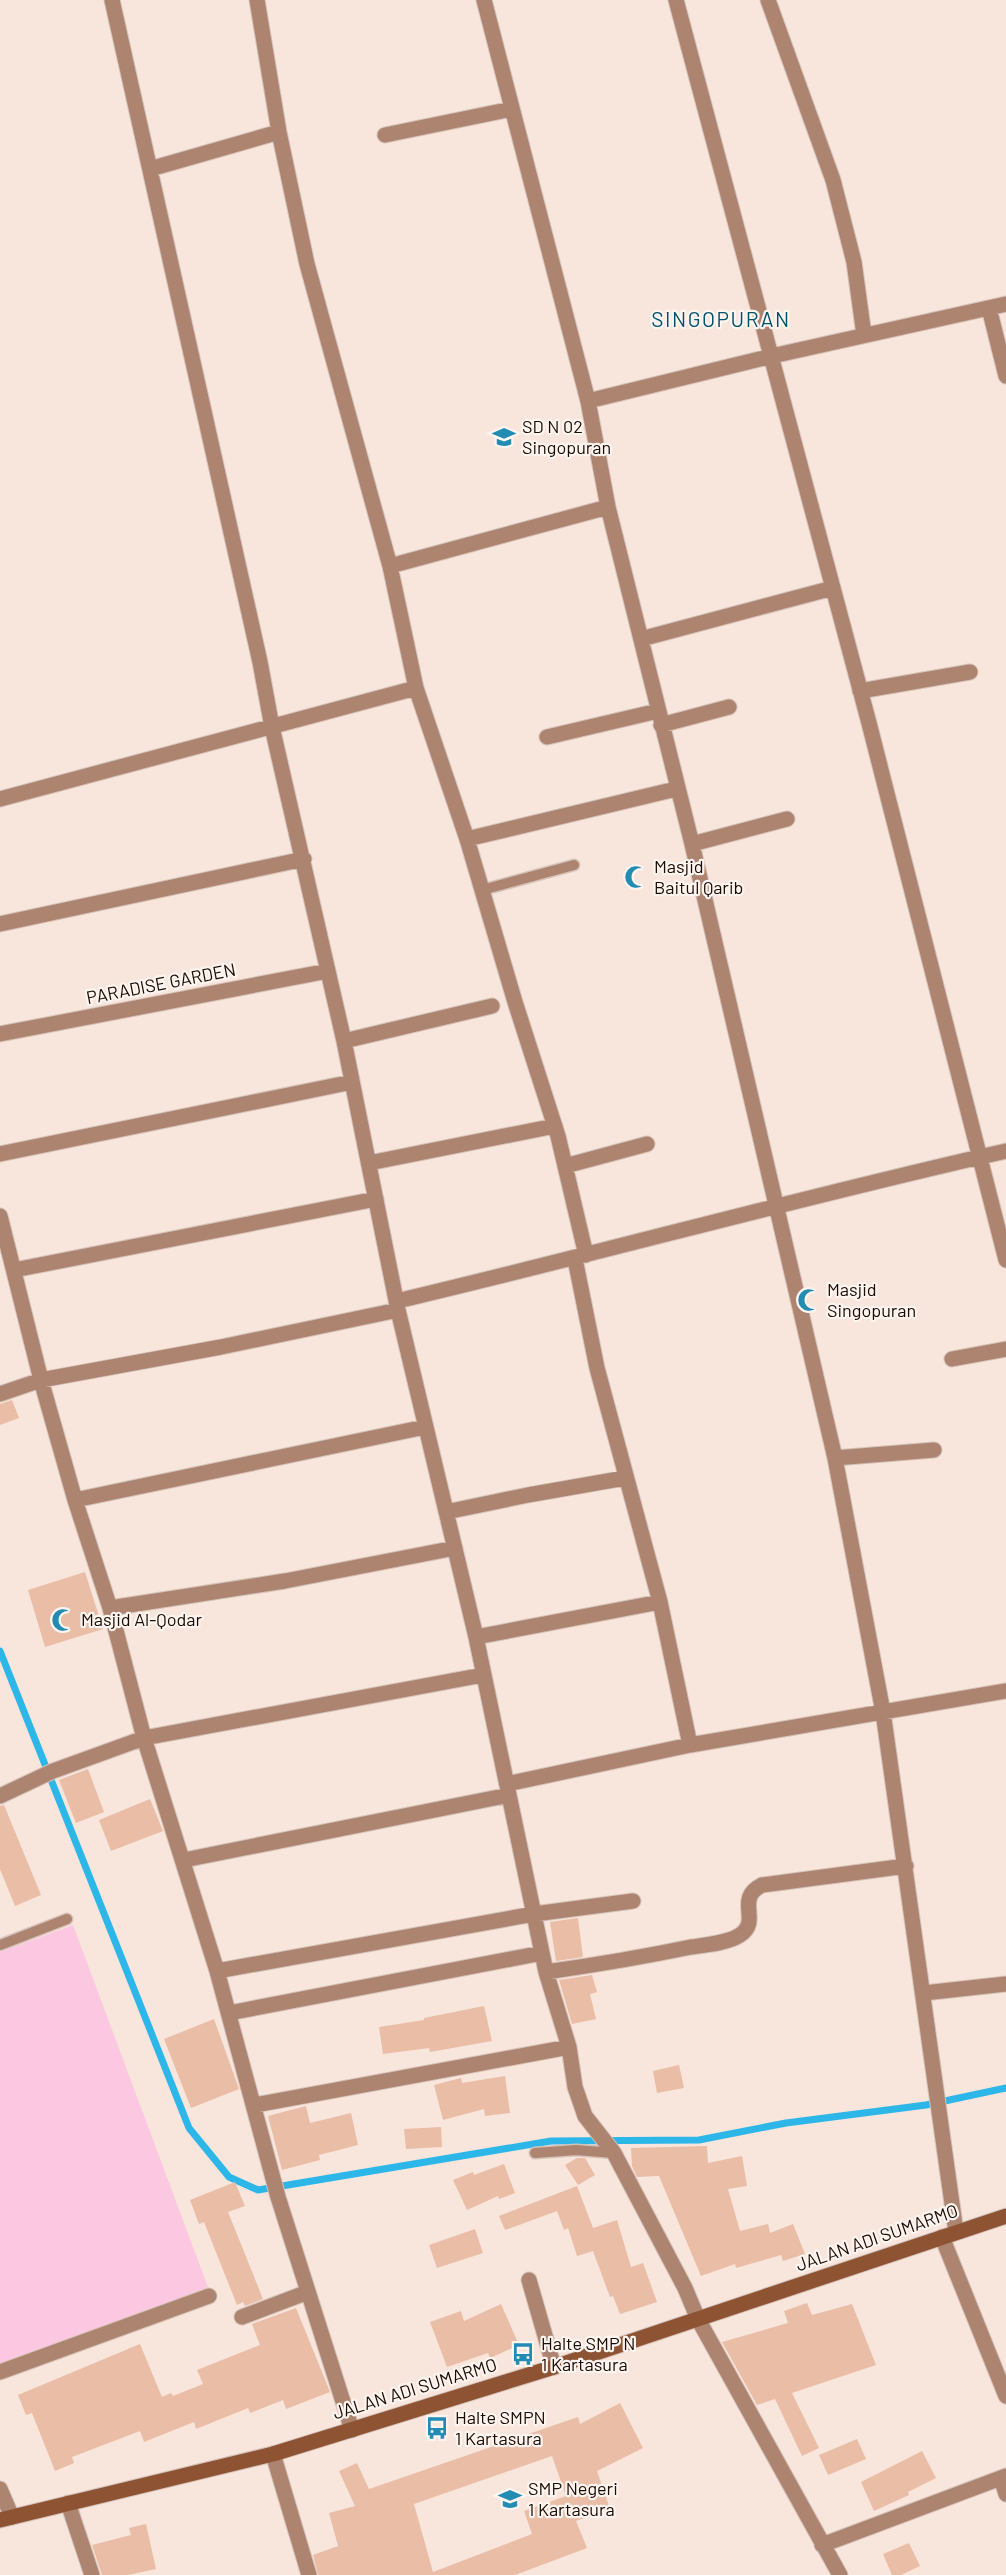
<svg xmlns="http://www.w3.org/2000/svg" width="1006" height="2575" font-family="Barlow,sans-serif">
<rect width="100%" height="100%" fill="#f8e5dc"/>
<path fill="#fcc8e1" d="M73,1925L209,2290L0,2367V1952Z"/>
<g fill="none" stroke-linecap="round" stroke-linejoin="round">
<path stroke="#2db7e9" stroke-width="7" d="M0,1651L189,2128L229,2177L258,2190L551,2141L699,2140L786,2123L926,2105L1006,2088"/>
</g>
<path fill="#eabda6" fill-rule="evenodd" d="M12,1400L19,1418L0,1425V1404Z
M85,1572L103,1629L45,1647L28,1590Z
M88,1769L104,1812L76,1823L59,1780Z
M150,1799L163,1831L111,1851L99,1820Z
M4,1805L41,1895L15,1906L0,1869V1806Z
M578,1918L583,1957L556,1961L550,1922Z
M592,1975L597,1992L590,1994L596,2019L572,2024L559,1980Z
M484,2006L492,2041L430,2052L429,2048L383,2054L379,2027L424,2020V2018Z
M214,2019L239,2089L191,2108L164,2039Z
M679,2065L684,2088L657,2093L653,2071Z
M505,2076L510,2113L485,2116L484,2109L443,2120L434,2085L461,2078L462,2083Z
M306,2106L310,2123L351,2113L358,2145L319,2155L320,2160L282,2170L268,2116Z
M441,2127L442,2147L406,2149L404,2129Z
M707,2146L708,2163L742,2156L747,2186L728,2189L740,2231L768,2224L770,2233L793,2224L805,2254L783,2261L781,2255L736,2268L735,2264L701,2276L659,2176L637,2177L632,2166L631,2148Z
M577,2158H585L595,2175L578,2185L565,2165Z
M504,2164L515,2193L499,2199L498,2196L467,2210L453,2180L473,2172L474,2175Z
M235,2182L245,2206L228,2212L263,2299L245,2306L243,2302L237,2305L204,2222L199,2224L190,2200Z
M577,2186L593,2228L617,2220L631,2267L643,2263L657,2302L620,2314L613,2296L610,2297L593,2251L577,2256L568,2228L564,2230L557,2211L505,2230L499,2216Z
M475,2229L483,2253L437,2268L429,2245Z
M807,2303L812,2315L852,2304L876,2365L792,2393L819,2448L802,2456L775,2399L757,2405L722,2342L788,2323L784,2311Z
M501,2304L519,2345L490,2358L488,2353L447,2367L430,2322L461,2311L464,2321Z
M296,2308L330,2392L286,2409L283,2400L250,2413L248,2408L196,2429L194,2422L144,2442L140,2431L72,2457L74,2463L55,2471L32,2413L26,2415L18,2395L140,2344L162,2397L171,2393L173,2396L203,2384L197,2370L260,2345L252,2324Z
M620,2403L643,2448L597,2471L610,2509L576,2521L587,2548L515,2575H318L313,2555L338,2546L329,2513L355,2506L339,2471L357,2463L369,2489L578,2417L580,2424ZM552,2456L566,2496L524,2511L532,2534L433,2572L414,2504Z
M857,2439L866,2459L828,2475L819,2455Z
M922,2451L936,2478L908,2492L909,2495L874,2511L861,2482Z
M146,2524L156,2569L128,2575H102L92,2545L131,2535L129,2528Z
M909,2543L920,2566L901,2575H892L883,2554Z"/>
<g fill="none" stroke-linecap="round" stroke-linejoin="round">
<g stroke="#d5c2ba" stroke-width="13">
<path id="lane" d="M482,890L574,865
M0,1945L67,1919
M535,2153L576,2150L614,2153"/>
</g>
<g stroke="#d5c2ba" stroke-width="17">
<path id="street" d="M112,0L260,662L272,727L344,1041L398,1310L476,1637L546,1972L569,2047L575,2087L585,2116L614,2153L685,2288L698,2319L840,2575
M257,0L279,132L307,264L390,566
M484,0L588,401L608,507L692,844L835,1458L883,1712L956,2232
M676,0L869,723L1006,1260
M768,0L833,180L854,262L864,335
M385,135L512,109
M150,169L279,132
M989,308L1006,376
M588,401L772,356L1006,304
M641,639L833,588
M860,691L970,672
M661,725L729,707
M547,737L658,711
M0,799L416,688
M467,839L676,789
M692,844L787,819
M0,924L304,859
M0,1034L328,971
M344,1041L492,1006
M0,1154L352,1082
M369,1163L555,1126
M565,1166L647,1144
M0,1216L41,1380L75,1500L110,1608L144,1738L217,1971L278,2197L352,2430
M586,1255L558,1136L515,1002L467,839L416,688L390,566L608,507
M575,1259L597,1368L660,1602L690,1745
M14,1270L376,1199
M397,1301C600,1253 802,1197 1006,1151
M952,1359L1006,1349
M0,1394L41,1380L221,1347L398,1310
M835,1458L934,1450
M75,1500L425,1427
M446,1512L528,1495L625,1478
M110,1608L285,1581L455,1548
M476,1637L660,1602
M507,1784L690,1745L1006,1691
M0,1796L53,1771L144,1738L483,1675
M184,1860L509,1795
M217,1971L534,1914L633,1901
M546,1972C595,1965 643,1957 691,1947C706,1945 728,1943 740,1935C762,1921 734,1899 762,1885L906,1866
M924,1993L1006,1984
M229,2013L542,1953
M255,2105L569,2047
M942,2237L1006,2396
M529,2280L554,2367
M242,2317L308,2292
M0,2372L209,2296
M273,2454L309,2575
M1001,2478L1006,2494
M0,2489L12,2517
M68,2503L92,2575
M822,2545L1006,2476"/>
</g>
<g stroke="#d5c2ba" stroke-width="17">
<path id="secondary" d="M0,2520L273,2454L554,2367L1006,2216"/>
</g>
<use href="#lane" stroke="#ad846f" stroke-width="10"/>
<use href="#street" stroke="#ad846f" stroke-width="15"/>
<use href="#secondary" stroke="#8d5333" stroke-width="15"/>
</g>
<defs>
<g id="school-bare" transform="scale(1.8)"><path d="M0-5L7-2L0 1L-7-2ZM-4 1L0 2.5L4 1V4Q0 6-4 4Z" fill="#228cb3" stroke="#fef4f0" stroke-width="2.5" paint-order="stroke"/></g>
<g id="mosque-bare" transform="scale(1.8)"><path d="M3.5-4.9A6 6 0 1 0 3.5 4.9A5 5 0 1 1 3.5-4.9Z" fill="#228cb3" stroke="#fef4f0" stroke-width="2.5" paint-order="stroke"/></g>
<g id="bus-bare" transform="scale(1.8)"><path d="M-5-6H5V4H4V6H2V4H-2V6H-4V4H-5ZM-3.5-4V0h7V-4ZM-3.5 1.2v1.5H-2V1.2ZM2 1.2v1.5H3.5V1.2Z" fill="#228cb3" stroke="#fef4f0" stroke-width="2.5" paint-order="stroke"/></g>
</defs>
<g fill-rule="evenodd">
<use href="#school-bare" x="504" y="437"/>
<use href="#mosque-bare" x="636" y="877"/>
<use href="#mosque-bare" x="809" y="1300"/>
<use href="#mosque-bare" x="63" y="1620"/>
<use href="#bus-bare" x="523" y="2354"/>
<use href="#bus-bare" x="437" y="2428"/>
<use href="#school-bare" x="510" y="2499"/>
</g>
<g text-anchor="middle" stroke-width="4.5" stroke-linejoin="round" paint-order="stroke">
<g font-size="18" fill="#1b0c05" stroke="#fef4f0" text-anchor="start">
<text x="522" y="433">SD N 02<tspan x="522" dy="21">Singopuran</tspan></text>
<text x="654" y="873">Masjid<tspan x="654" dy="21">Baitul Qarib</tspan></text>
<text x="827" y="1296">Masjid<tspan x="827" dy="21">Singopuran</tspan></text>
<text x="81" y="1626">Masjid Al-Qodar</text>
<text x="541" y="2350">Halte SMP N<tspan x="541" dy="21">1 Kartasura</tspan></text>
<text x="455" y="2424">Halte SMPN<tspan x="455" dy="21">1 Kartasura</tspan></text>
<text x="528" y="2495">SMP Negeri<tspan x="528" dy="21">1 Kartasura</tspan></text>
</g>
<g font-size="18" fill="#1b0c05" stroke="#fef4f0">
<text transform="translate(161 984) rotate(-11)" y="6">PARADISE GARDEN</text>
<text transform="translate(877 2238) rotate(-19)" y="6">JALAN ADI SUMARMO</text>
<text transform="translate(415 2389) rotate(-17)" y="6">JALAN ADI SUMARMO</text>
</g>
<g font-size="21" letter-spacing="1.5" fill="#00516c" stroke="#fef4f0">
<text x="721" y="327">SINGOPURAN</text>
</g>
</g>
</svg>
